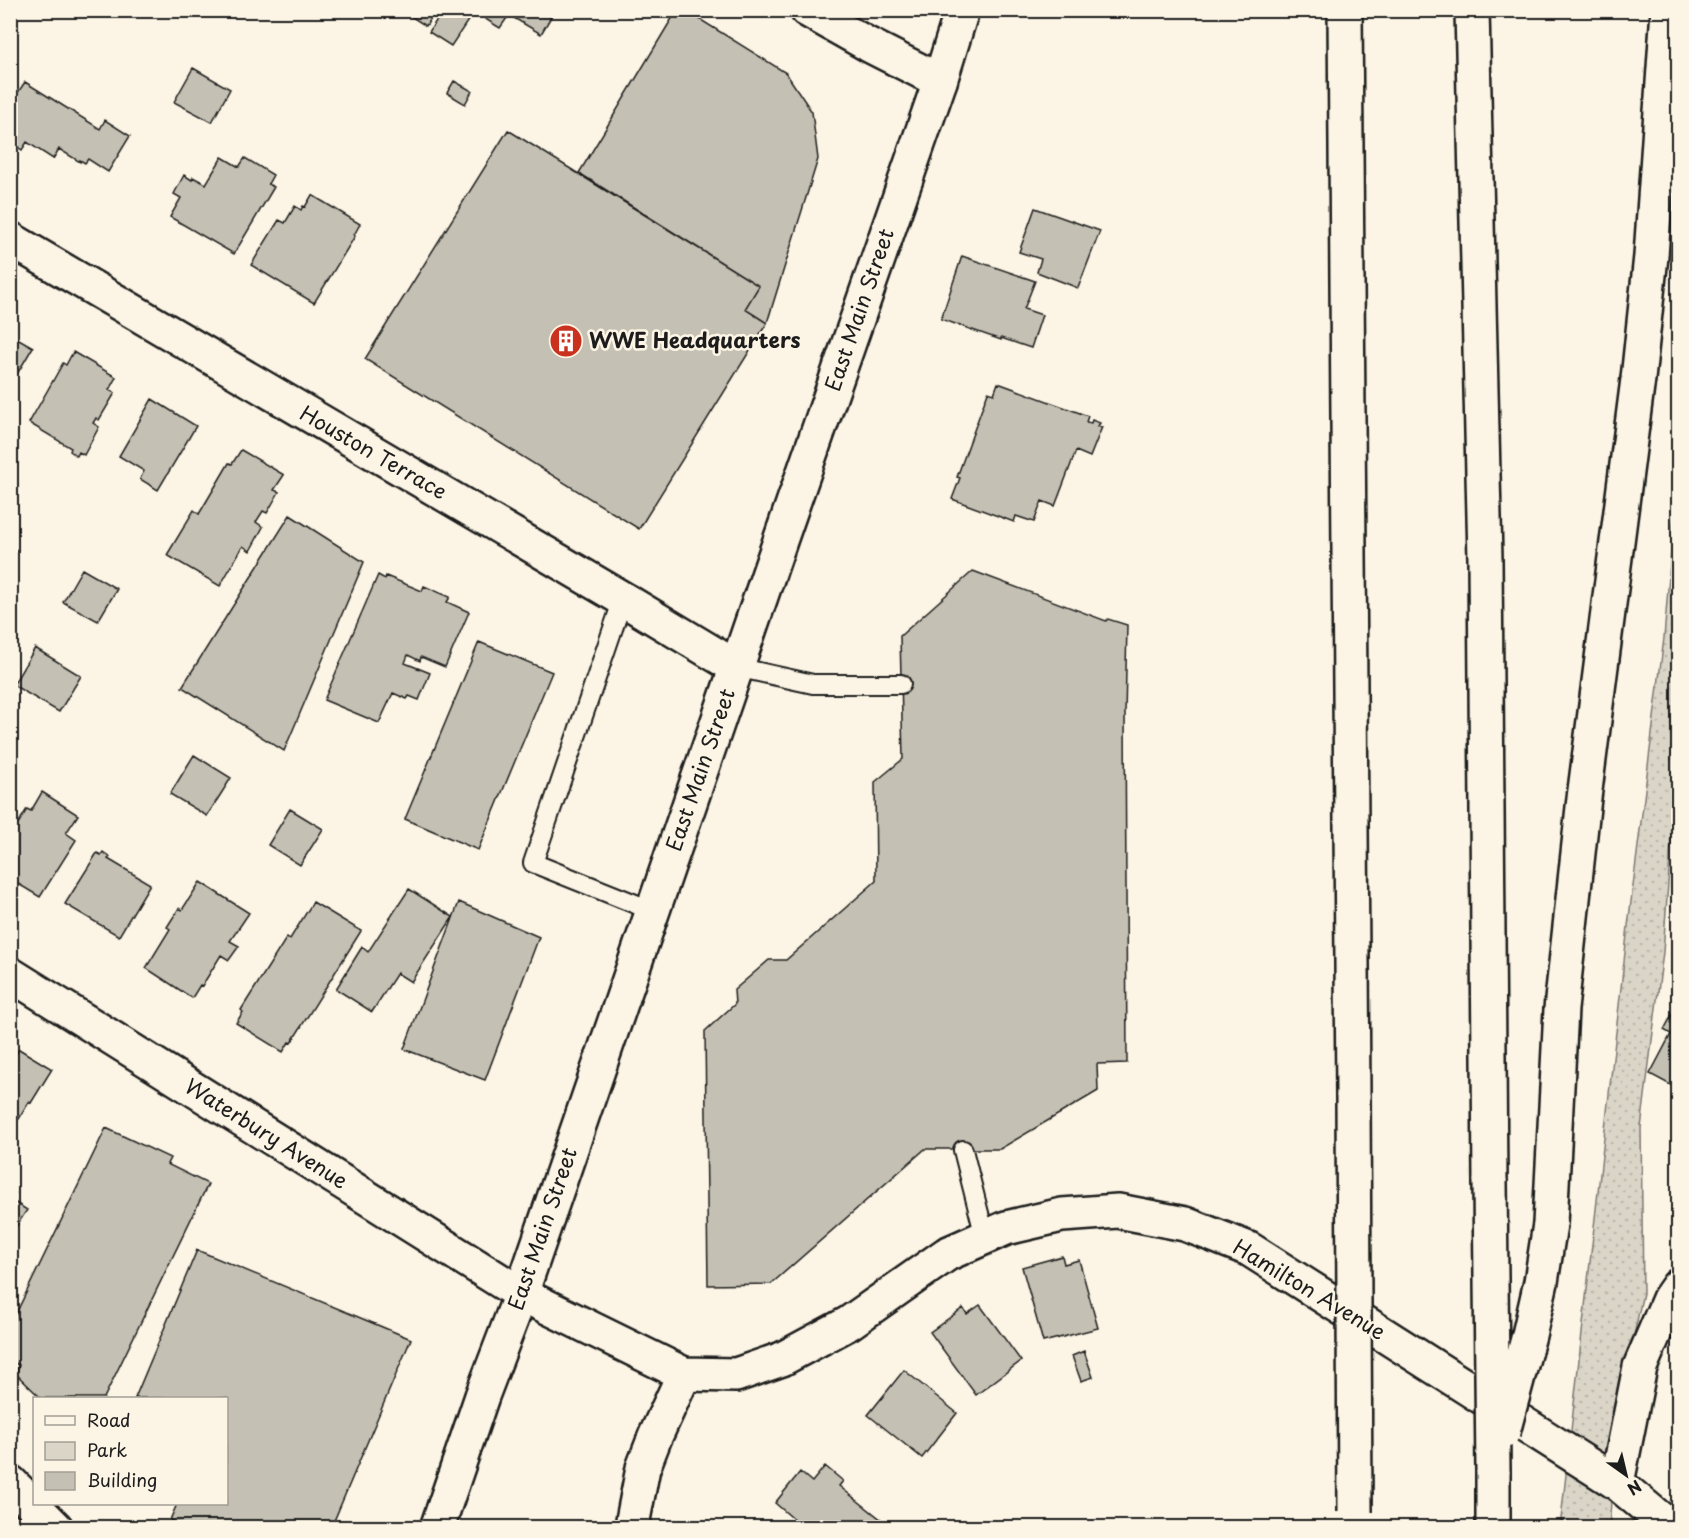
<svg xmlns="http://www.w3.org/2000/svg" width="1689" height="1538" font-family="'Playpen Sans',sans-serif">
<defs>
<pattern id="green-dots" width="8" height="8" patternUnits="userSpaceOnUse" patternTransform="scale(1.5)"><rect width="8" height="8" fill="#dbd5c8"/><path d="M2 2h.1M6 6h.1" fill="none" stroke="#bbb6ab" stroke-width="1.8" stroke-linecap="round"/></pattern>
</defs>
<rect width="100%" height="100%" fill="#fcf5e5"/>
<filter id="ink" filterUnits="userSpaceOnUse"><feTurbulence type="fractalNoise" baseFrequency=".0167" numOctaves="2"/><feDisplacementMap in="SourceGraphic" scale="12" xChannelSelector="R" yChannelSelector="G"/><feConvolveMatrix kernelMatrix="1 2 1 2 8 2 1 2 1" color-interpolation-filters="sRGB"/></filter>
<g filter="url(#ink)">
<path fill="url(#green-dots)" stroke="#7c7872" stroke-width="1.5" d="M1678,465V767L1675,788L1663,952L1641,1128L1643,1293L1619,1405L1609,1527L1560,1528L1628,926L1664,638Z"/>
<path fill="#c4c0b3" stroke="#1c1c1c" stroke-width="1.5" d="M401,10H436L426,26Z
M443,10H468L473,13L451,46L429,32Z
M475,10H555L541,34L509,15L500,28L474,12Z
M677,10H685L786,73L812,112L818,159L767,323L745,309L759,286L579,173Z
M193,68L230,89L212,122L174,102Z
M454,81L472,91L465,104L447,93Z
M25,82L100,129L105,120L130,136L108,172L88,159L85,163L80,160V162L59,149L53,159L27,142L22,150L10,142V104Z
M508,130L759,286L745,309L767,323L639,529L365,359Z
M222,157L239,167L245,158L273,175L268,184L274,187L234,254L170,217L181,198L174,194L184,175L192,180L193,177L206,184Z
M312,195L360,224L354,235L355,236L314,303L251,265L279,220L285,223L295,206L301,210L303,206L305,207Z
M1035,208L1100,231L1078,288L1037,272L1041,259L1019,252Z
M962,256L1035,281L1024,309L1042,315L1031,348L1001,338V340L941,319Z
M10,334L33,347L10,386Z
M73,352L116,377L109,390L115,393L99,420L96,418L93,423L99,427L84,455L79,452L77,456L70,451L71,448L29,423L63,363L66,365Z
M998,383L1088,416L1086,422L1091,423L1092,420L1100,423L1098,426L1102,427L1090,457L1076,451L1055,506L1042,501L1034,522L1016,516L1014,522L952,499L960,478L957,477L988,392L994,394Z
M152,399L196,426L158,490L140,479L144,471L119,456Z
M241,450L284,475L274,490L279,492L267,513L263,511L256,522L263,527L250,551L243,546L220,586L167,555L194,510L199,514L229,463L232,464Z
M290,515L364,562L284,751L182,687Z
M10,546L17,550L10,562Z
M82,569L117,589L98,621L63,602Z
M973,571L1106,621L1108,619L1127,625L1125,714L1127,1063L1097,1064L1098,1091L1000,1149H925L771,1284L708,1285L705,1031L735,1004L734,990L769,960H786L876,881L875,782L903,759L900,636Z
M378,575L385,579L386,576L422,591L424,586L450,597L447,602L469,612L445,667L421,657L420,661L408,655L405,663L430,673L419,700L409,696L407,699L393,693L379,723L324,700Z
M479,642L552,672L478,850L405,819Z
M35,648L81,676L59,712L13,685Z
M194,755L231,778L207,816L170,794Z
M42,792L78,815L66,833L76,840L40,897L10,879V837L27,809L31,811Z
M290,809L323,829L300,865L268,845Z
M103,852L110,857L108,859L150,884L119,936L65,904L97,853L101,855Z
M200,882L249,913L230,941L239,946L229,960L221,955L202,986L200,985L192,998L146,968L170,929L167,927L179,908L182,910Z
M409,889L453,917L411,982L397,973L372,1012L336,989L362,947L368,952Z
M313,902L361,931L291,1043L289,1042L283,1052L236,1023L243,1012L241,1010L287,937L290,939Z
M459,902L539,937L485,1080L404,1049Z
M1678,1003V1089L1650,1074L1671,1034L1664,1030Z
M19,1049L52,1069L31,1103L29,1102L19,1119L10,1114V1063Z
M106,1128L170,1158L167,1164L208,1184L104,1398H41L16,1374L19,1365L10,1361V1326Z
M10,1190L15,1193L11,1200L27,1210L10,1236Z
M197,1250L411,1339L331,1528H187L170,1520L177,1504H226V1398H135Z
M1062,1256L1064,1264L1079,1260L1098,1328L1043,1342L1022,1267Z
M980,1305L1021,1361L976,1395L930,1332L963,1308L967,1314Z
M1084,1351L1093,1377L1081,1381L1072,1356Z
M904,1370L957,1413L922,1458L868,1415Z
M825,1466L843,1481L839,1486L883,1521L878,1528H804L775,1503L800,1472L812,1482Z"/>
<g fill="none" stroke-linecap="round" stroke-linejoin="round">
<g stroke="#1c1c1c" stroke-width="22">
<path id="lane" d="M623,599L533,863L653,911
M736,667L813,684H901
M963,1150L985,1237"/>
</g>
<g stroke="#1c1c1c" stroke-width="38">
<path id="street" d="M807,10L869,45L940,81
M10,239L623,599L736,667
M10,974L521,1294
M1617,1483L1640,1367L1669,1299L1678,1286
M635,1528L633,1520L643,1468L655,1437L684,1374"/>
</g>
<g stroke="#1c1c1c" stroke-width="38">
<path id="secondary" d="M521,1294L684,1374L736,1375L782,1359L849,1323L947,1254L1006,1228L1062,1215L1118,1211L1185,1224L1249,1249L1617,1483L1671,1528
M10,1482L56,1528"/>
</g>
<g stroke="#1c1c1c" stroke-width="38">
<path id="primary" d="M437,1528L482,1396L521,1294L781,538L940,81L962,10"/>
</g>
<g stroke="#1c1c1c" stroke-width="38">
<path id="highway" d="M1345,10L1353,1097
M1472,10L1485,559L1490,1182
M1550,1224L1561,1009L1584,798L1638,379L1651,256L1668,10
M1493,1471V1528"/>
</g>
<use href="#lane" stroke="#fcf5e5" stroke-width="18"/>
<use href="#street" stroke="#fcf5e5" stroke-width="33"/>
<use href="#secondary" stroke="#fcf5e5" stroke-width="33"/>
<use href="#primary" stroke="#fcf5e5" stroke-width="33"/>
<use href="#highway" stroke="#fcf5e5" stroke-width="33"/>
<g stroke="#1c1c1c" stroke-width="38" stroke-linecap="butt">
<path id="highway-bridge" d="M1353,1097L1355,1512
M1490,1182L1493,1471
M1503,1432L1529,1335L1541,1282L1550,1224"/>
</g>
<use href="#highway-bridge" stroke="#fcf5e5" stroke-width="33"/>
</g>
</g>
<defs>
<g id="building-disc" transform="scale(1.725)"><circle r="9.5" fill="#c8321e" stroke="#fcf5e5"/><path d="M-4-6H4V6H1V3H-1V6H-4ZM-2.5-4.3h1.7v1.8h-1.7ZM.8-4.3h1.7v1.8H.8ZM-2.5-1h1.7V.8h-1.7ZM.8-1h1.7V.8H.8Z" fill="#fff"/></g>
</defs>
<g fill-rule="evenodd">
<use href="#building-disc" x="566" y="341"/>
</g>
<g text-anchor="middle" stroke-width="5" stroke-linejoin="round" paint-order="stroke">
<g font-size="21" fill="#1c1c1c" stroke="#fcf5e5">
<text transform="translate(860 310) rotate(-71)" y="7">East Main Street</text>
<text transform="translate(373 453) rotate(30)" y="7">Houston Terrace</text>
<text transform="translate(701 770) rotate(-71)" y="7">East Main Street</text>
<text transform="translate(266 1134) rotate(32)" y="7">Waterbury Avenue</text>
<text transform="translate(543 1229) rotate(-71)" y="7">East Main Street</text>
<text transform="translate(1309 1290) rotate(31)" y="7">Hamilton Avenue</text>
</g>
<g font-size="21" font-weight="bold" fill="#1c1c1c" stroke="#fcf5e5" text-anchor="start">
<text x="589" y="348">WWE Headquarters</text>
</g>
</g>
<rect width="1689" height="1538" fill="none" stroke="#fcf5e5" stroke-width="36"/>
<rect x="18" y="18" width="1653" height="1502" fill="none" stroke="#1c1c1c" stroke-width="2" filter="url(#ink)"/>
<rect x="33" y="1397" width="195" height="108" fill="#fcf5e5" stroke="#a29e95" stroke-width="1.5"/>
<rect x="45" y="1416" width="30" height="9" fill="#fcf5e5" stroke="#a29e95" stroke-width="1.5"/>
<text x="87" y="1427" font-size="18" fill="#1c1c1c">Road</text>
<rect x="45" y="1442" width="30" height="18" fill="#dbd5c8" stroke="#a29e95" stroke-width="1.5"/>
<text x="87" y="1457" font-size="18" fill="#1c1c1c">Park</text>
<rect x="45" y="1472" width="30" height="18" fill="#c4c0b3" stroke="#a29e95" stroke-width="1.5"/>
<text x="87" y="1487" font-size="18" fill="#1c1c1c">Building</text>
<g transform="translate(1626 1475) rotate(146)" stroke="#fcf5e5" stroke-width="4.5" paint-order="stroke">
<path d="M0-4.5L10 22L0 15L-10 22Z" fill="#1c1c1c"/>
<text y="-9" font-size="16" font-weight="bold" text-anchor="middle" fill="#1c1c1c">N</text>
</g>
</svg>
